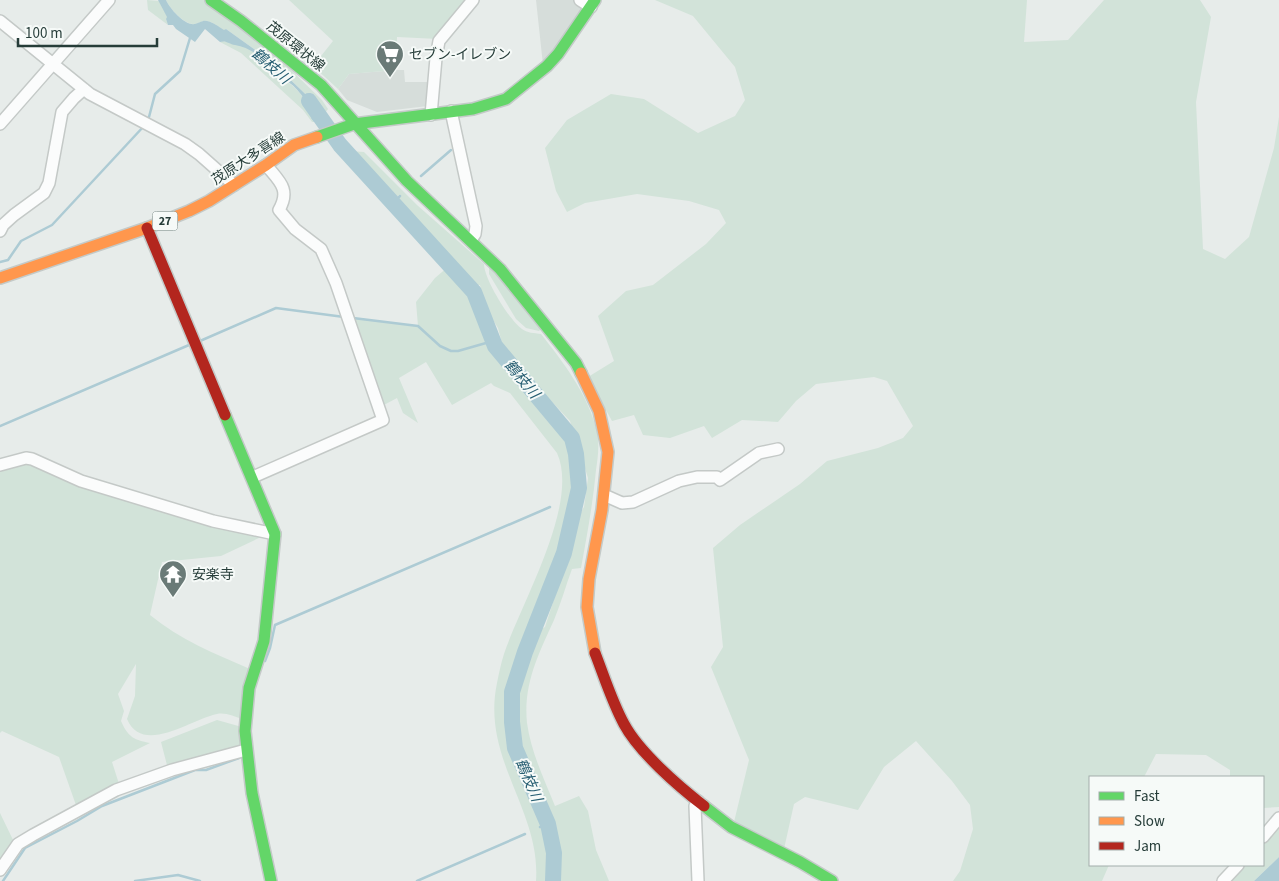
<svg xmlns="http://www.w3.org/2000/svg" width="1279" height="881" font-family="'Source Sans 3','Noto Sans JP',sans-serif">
<rect width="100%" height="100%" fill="#e7ecea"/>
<path fill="#d6ddda" d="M536,0H575L585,7L543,65Z
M396,70H404L405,82H432L428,106L377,112L347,100L338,89L349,74Z"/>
<path fill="#d2e3d9" d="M147,0L159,1L168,18L166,19L168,25L148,10Z
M166,0H205L288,67L322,100L328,109L325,113L272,62L226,29L224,31C219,27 213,22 207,21C202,20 200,23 196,24C185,26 170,9 166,0Z
M289,0H470L438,39L397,37L396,70L349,74L338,89L313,66L333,41Z
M655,0H1027L1024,42L1068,40L1104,0H1200L1211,17L1196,102L1203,249L1225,259L1249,237L1274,148L1279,117V807L1263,808V777H1230V770L1206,755L1156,754L1144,777H1090V865H1109L1102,881H953L960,871L973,829L970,805L952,781L916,741L884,767L858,810L805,797L794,804L784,849L734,822L749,760L711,667L723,647L713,548L740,525L800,484L827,461L878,448L903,438L913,426L887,381L874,377L816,384L796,401L778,422L742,420L712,438L704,426L670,438L643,435L634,415L612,421L588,377L614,361L598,316L626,291L653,285L706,244L726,223L719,210L689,201L637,194L585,203L567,212L556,191L545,148L567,120L611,94L644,99L698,133L735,116L745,100L735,67L693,16Z
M223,41C230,43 240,44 246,47C255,53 266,61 273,70C276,74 273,73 277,77C280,81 284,80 287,82C296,86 312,107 313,116L311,118L314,122H312L303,110L241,53L220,42Z
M350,151L364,152L417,205L484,264C484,279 510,321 522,329C527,333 534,333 541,334C563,362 587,393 596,428C600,442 598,457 596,470C593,503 587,535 581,568L572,569C566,585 561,603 554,620C539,653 523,684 527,723C531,752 544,779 555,806L579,796L588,811L596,850L609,881H557L556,850L554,831L545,807L521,758L515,731L514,709L520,673L535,633L545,627L579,522L578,517L584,507L588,478L570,421L540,389L533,386L504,351L498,328L486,309L480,285H473L430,236H427L395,201L400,197L399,195L394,199L352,156L348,152Z
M489,264L542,328L539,331L526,328L516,319L489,274Z
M449,266L472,294L494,349L503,365L533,394L570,439L575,454L576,494L570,523L519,659L511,690V732L515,752L546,828L552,850L550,881H536C541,810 481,759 497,683C499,673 501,663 504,654C521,603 580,504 557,453L510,393L494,386L491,383L452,405L426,362L399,378L418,423L403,413L397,398L382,406L351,317L418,326L416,302L435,278Z
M27,460L262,534L261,537L221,556L162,562L150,615C179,639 215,654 250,669L243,719C235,717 225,712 217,714C191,719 143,756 127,719L135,696L136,664L118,694L124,711L121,721C128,737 134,740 150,743L112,762L120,787L77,808L59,757L2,731L0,733V468Z
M217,720L242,727L241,748L168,769L161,742Z
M0,813L15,844L0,864Z
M1279,824V857L1254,881H1230L1244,865H1263V843Z"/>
<path fill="#adcbd4" d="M158,0H166C170,9 185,26 195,24C200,23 202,20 207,21C213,22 219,27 224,30L226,29L272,62L325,113L320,119L314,122L311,118L313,116C312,107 296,86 288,82C284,80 280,81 277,77C273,73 276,75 273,70C264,58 249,47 235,45C229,44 226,40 220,42L205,29L195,42L176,29L173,25H168L166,19L167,17Z
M1279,857V881H1254Z"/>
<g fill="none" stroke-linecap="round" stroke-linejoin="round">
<path stroke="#adcbd4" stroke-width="2.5" d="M149,117L155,94L180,71L190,38
M421,176L451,150
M393,203L400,196
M0,262L8,260L21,241L52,225L144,126
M353,318L418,326L440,346L451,351H458L493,341
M200,341L276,308L344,317
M0,426L189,345
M265,661L270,648L275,625L550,507
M540,827L548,824
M3,881L25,848L77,821L102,806L195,770H206L239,758
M135,881L178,875L200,881
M417,881L525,834"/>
<path stroke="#adcbd4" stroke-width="16" d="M309,101L340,145L474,292L495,346L572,438L576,454L579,488L564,553L525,652L512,692V722L515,748L548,824L554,853L553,881"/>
<g stroke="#c4c9c7" stroke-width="14">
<path id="street" d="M580,0L591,7
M0,21L90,94L185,144L199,154L234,185
M451,111L476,226L475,234L471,240
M431,115L436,58L439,41L473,0
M0,124L109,0
M0,231L3,225L14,215L44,193L49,183L62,112L74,98L84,89
M0,465L26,458L32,459L81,481L213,521L275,534
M253,477L383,420L336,283L321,249L295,229L279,210C291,189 279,181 266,165
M604,495L622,503L633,502L679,481L697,477H717L720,480L759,453L778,449
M698,801L695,806L698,881
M1263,837L1279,818
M0,870L18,844L33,835L116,790L172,770L246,750
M1223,881L1238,865"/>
</g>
<g stroke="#c4cac8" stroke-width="14">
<path id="fast" d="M211,0L241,21L321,85L407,181L500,269L576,363L581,373
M317,137L354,124L473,109L506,99L547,66L558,54L595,0
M225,415L275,534L264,641L249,688L245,731L252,793L271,881
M704,806L731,827L800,862L832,881"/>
</g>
<g stroke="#c4cac8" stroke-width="14">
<path id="slow" d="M0,278L147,228L189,211L209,201L266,165L294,145L317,137
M581,373L599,411L608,452L602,510L589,579L587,607L595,653"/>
</g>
<g stroke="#c4cac8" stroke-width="14">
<path id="jam" d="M147,228L225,415
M595,653C604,676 612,702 624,724C639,752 678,786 704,806"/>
</g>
<use href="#street" stroke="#fbfcfc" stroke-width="11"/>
<use href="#fast" stroke="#63d668" stroke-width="11"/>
<use href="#slow" stroke="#ff974d" stroke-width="11"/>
<use href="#jam" stroke="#b3261e" stroke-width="11"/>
</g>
<defs>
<g id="supermarket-pin" transform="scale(1.4375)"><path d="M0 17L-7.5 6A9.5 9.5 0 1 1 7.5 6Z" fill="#6a7a77" stroke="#f6faf8"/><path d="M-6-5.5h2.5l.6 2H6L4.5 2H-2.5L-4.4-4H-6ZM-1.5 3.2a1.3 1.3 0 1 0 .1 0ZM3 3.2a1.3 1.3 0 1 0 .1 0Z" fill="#fff"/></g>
<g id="temple-pin" transform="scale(1.4375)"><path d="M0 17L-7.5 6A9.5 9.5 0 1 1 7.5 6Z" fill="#6a7a77" stroke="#f6faf8"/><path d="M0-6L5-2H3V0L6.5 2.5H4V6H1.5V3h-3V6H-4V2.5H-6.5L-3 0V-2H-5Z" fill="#fff"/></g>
</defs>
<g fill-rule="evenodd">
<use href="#supermarket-pin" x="390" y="54"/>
<use href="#temple-pin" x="173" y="574"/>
</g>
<g text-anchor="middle" stroke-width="4" stroke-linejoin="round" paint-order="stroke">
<rect fill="#f6faf8" stroke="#647672" stroke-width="1" x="152.5" y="211.5" width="25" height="19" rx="4"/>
<g font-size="12" font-weight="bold" fill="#263d39">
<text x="165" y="225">27</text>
</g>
<g font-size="14" fill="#263d39" stroke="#f6faf8">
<text transform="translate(296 46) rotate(39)" y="5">茂原環状線</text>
<text transform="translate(248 158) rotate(-33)" y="5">茂原大多喜線</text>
</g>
<g font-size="14" fill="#263d39" stroke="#f6faf8" text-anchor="start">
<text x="409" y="59">セブン-イレブン</text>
<text x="192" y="579">安楽寺</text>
</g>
<g font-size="15" font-style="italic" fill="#275e72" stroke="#f6faf8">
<text transform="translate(271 66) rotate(41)" y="5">鶴枝川</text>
<text transform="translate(522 379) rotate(50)" y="5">鶴枝川</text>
<text transform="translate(529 780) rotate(67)" y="5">鶴枝川</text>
</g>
</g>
<rect x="1089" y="776" width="175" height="90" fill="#f6faf8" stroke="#a3aeac"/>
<rect x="1099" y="792" width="25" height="8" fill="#63d668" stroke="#a3aeac"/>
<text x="1134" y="801" font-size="15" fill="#263d39">Fast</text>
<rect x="1099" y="817" width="25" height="8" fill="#ff974d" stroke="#a3aeac"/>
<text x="1134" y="826" font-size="15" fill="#263d39">Slow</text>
<rect x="1099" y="842" width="25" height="8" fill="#b3261e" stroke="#a3aeac"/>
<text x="1134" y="851" font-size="15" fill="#263d39">Jam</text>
<path d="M18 38v8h139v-8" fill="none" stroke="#263d39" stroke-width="2.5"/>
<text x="25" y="38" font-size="15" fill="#263d39" stroke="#f6faf8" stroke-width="4" paint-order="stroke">100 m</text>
</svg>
